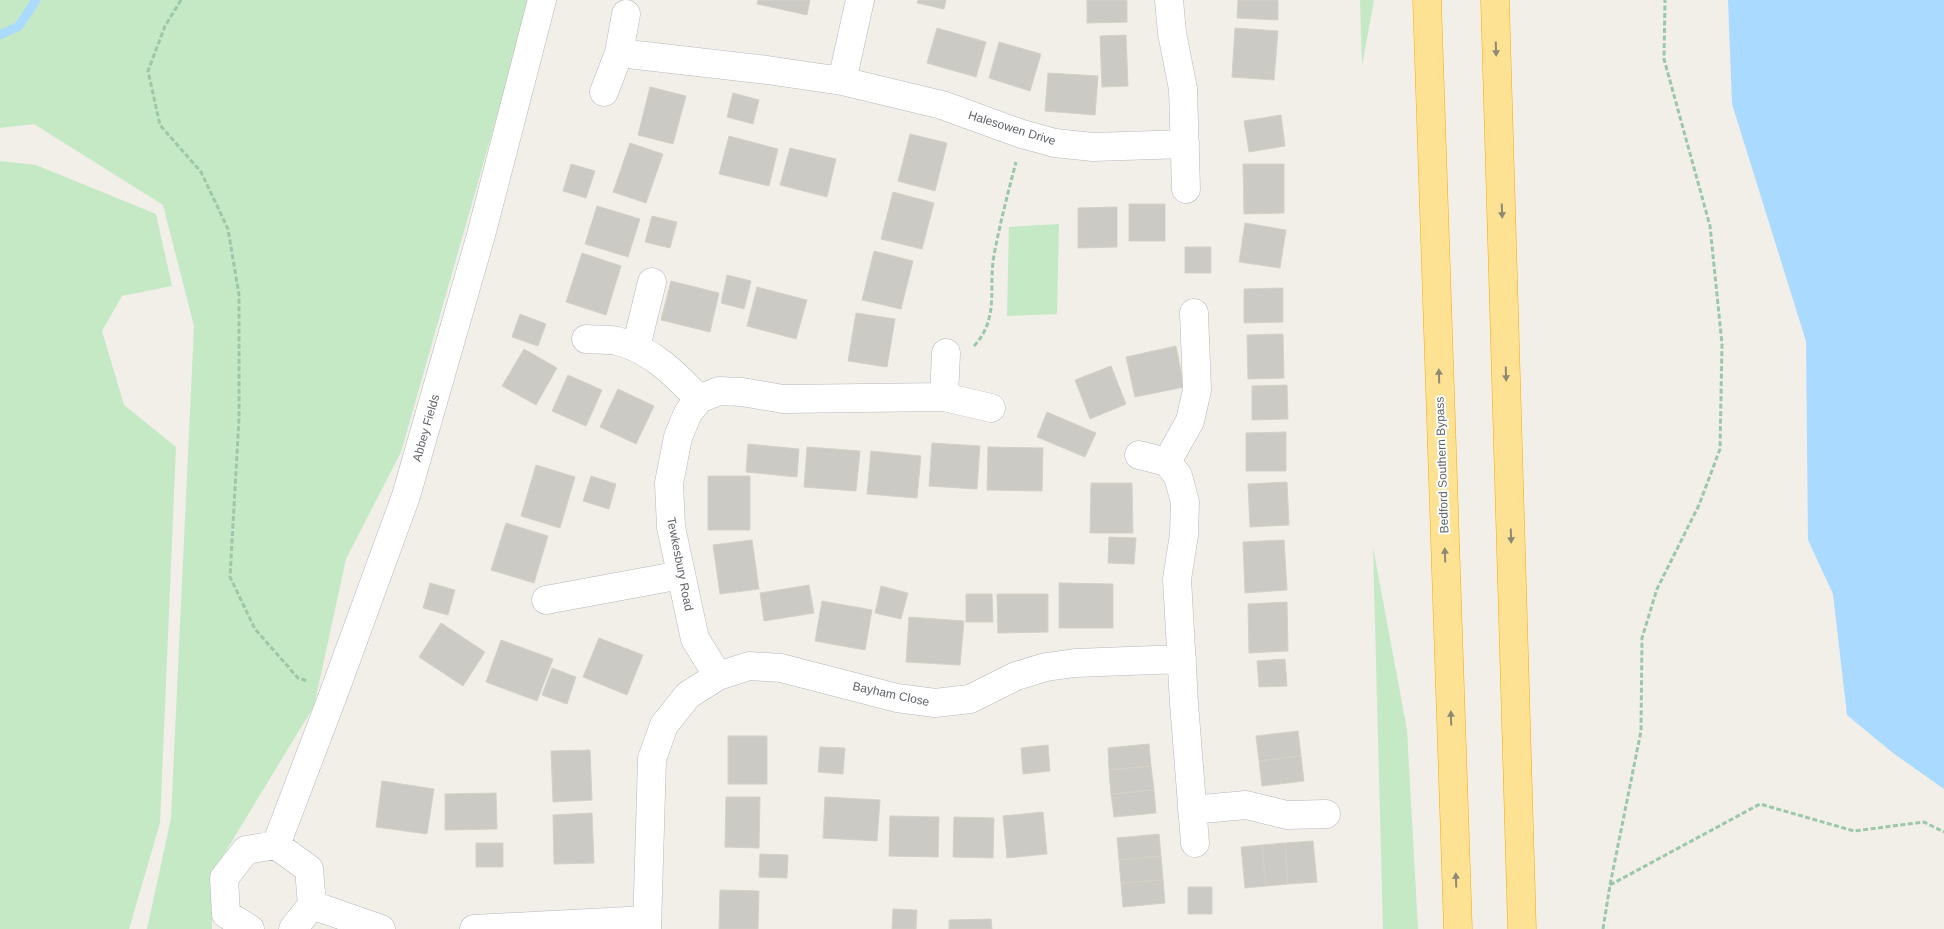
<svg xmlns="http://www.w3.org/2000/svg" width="1944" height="929" font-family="Arial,sans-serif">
<rect width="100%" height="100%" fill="#f1efe8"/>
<path fill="#c5e8c5" d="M0,0H530L401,452L346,559L314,706L218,864L212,905V929H147L171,818L194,326L163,205L34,124L0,128Z
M1360,0H1374L1362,66Z
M0,161L36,165L156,214L172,286L122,296L102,331L124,405L176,447L160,823L129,929H0Z
M1059,224L1057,314L1007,316L1009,227Z
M1373,547L1407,730L1418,929H1383Z"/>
<path fill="#aadaff" d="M1728,0H1944V789L1893,753L1847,715L1833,594L1808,540L1806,341L1732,104Z"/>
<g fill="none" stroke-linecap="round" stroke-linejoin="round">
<path stroke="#aadaff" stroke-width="9" d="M0,35L19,26L36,0"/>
</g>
<path fill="#cccac5" stroke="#d6d1c6" d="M758,0H810L807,15L757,4Z
M918,0H946L944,9L917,3Z
M1087,0H1127V22L1087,23Z
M1238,0H1278V20L1237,18Z
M937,28L986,42L976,77L927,63Z
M1235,28L1278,31L1274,80L1232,77Z
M1126,35L1128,86L1102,87L1100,36Z
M999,42L1041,54L1030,91L989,78Z
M1048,73L1098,76L1095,115L1045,111Z
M650,87L686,96L673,144L638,135Z
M733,93L759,100L753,124L727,117Z
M1281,115L1285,146L1249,152L1244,121Z
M910,134L947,143L935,191L898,181Z
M729,136L778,149L769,186L719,174Z
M630,143L663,154L646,203L613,192Z
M790,148L836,159L827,197L780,185Z
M571,164L595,171L586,198L563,191Z
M1243,164H1284V213L1244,214Z
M893,192L934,203L922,249L881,239Z
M1129,204H1165V241H1129Z
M597,206L640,219L628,257L585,244Z
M1117,207V247L1078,248V208Z
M652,216L677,222L670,248L645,242Z
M1245,223L1286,230L1280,268L1239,262Z
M1185,247H1211V273H1185Z
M874,251L913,261L901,309L862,300Z
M582,253L621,266L606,315L566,302Z
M727,275L751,281L744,309L721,303Z
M671,281L719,293L710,332L661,320Z
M757,287L807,300L796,339L747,326Z
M1283,288V322L1244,323V289Z
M856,313L895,319L887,367L848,361Z
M520,314L546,324L538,346L512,337Z
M1283,334L1284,378L1248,379L1247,335Z
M1176,346L1184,387L1135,397L1126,357Z
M524,349L557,368L536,405L502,386Z
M1111,366L1126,404L1090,419L1075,380Z
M568,375L602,390L586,426L552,411Z
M1287,385L1288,419L1252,420V386Z
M618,389L654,406L636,444L600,427Z
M1047,412L1096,433L1085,457L1037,437Z
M1286,432V471H1246V433Z
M932,443L980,446L977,489L929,486Z
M748,444L799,449L797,477L746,472Z
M807,447L860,451L856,491L804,487Z
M988,447L1043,448L1042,491L987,490Z
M871,451L921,456L917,498L867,494Z
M536,465L575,477L560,528L521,516Z
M591,476L616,484L609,509L583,501Z
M708,476H750V530H708Z
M1287,482L1289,525L1250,527L1248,484Z
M1091,483H1132L1133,533H1090Z
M506,523L548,536L534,583L491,570Z
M1109,537L1136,538L1134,564L1108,563Z
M752,540L759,589L720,594L713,545Z
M1284,540L1287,590L1245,593L1243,542Z
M430,583L455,590L448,615L423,608Z
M1059,583L1113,584V628H1059Z
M809,585L814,613L764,621L760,593Z
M881,586L908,593L901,619L875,613Z
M966,594H992L993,622H966Z
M997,594H1048V632L998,633Z
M822,601L872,610L865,650L815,641Z
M1287,602L1288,651L1249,653L1248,604Z
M909,617L964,621L960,665L906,662Z
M441,623L485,652L463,686L419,657Z
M599,638L643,655L627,695L583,677Z
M501,640L553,659L537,701L486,682Z
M1285,659L1287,686L1259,687L1257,661Z
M552,668L576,677L567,704L542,695Z
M1298,731L1301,756L1259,761L1256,736Z
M728,736H767V784H728Z
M1149,744L1151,766L1109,770L1108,748Z
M1048,745L1050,771L1023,774L1021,748Z
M820,747L845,748L843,774L818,772Z
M590,750L592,800L553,802L551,751Z
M1301,756L1304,781L1262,786L1259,761Z
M1151,766L1154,790L1111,794L1109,770Z
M382,781L434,789L427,834L376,827Z
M1154,790L1156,813L1114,817L1111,794Z
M496,793L497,829L445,830V794Z
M726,797H760L759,848L725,847Z
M825,797L880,800L877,841L823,838Z
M1043,812L1047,854L1007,858L1003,816Z
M592,813L594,863L554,864L553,815Z
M890,816L939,817L938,857L889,856Z
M954,817L994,818L993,858L953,857Z
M1159,834L1161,856L1119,860L1117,838Z
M1313,841L1317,882L1288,884L1285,843Z
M476,843H503V867H476Z
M1285,843L1288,884L1266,886L1262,845Z
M1262,845L1266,886L1245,888L1241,847Z
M760,854L788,855L787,878L759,877Z
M1161,856L1163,880L1121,883L1119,860Z
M1163,880L1165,903L1123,907L1121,883Z
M1188,887H1212V914H1188Z
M720,890L759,891L758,929H719Z
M893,909L917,910L916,929H892Z
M991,919L992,929H949V920Z"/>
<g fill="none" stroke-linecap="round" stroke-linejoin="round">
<g stroke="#b5b8bc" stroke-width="29">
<path id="minor" d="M1169,0L1172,33L1183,89L1186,189
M619,53L767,70L842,81L942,105L1022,134L1055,143L1093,147L1185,144
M842,81L860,0
M604,92L619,53L626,14
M586,339C596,340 607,339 617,341C651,349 676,375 699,399
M636,347L652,282
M944,397L946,353
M1139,455L1167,462L1178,476L1185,502L1184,535L1177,579L1184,703L1195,843
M1167,462L1190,421L1197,390L1194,313
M546,600L681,575
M718,676L695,639L671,527L669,483L678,437L688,413L699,399L719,391L742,392L783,399L944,397L991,408
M1192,810L1246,805L1287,815L1326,814
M276,845L335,690L406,496L481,235L542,0
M312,905L381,929
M250,929L226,914L224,878L246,850L276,845L309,869L312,905L293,929
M474,929L647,920
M647,929L652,759L664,725L688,695L718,676L749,666L781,668L897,698L935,703L970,699L1016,676L1046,667L1075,663L1182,659"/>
</g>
<g stroke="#f9ab00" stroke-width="29">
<path id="highway" d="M1427,0L1458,929
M1495,0L1522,929"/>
</g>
<path stroke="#9cc7a9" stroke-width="3" stroke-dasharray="5 2.5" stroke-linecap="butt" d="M181,0L165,26L148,71L160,125L201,172L228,229L239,295V418L230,577L255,629L298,678L308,681
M974,346C1000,318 988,287 994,255C1000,223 1008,193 1016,162
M1610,885L1760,804L1854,831L1924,822L1944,832
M1603,929L1610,885L1641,731L1642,638L1657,589L1699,505L1720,449L1722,344L1710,226L1664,59L1665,0"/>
<use href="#minor" stroke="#fff" stroke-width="28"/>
<use href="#highway" stroke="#fde293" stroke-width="28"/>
</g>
<defs><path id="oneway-solid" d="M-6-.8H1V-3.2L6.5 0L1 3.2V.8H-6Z" transform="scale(1.25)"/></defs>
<g fill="#8e8975">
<use href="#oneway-solid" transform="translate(1496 49) rotate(88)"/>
<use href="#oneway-solid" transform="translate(1502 211) rotate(88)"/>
<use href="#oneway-solid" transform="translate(1506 374) rotate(88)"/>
<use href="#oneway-solid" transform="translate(1439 376) rotate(-92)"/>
<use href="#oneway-solid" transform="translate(1511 536) rotate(88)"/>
<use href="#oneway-solid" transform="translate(1445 555) rotate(-92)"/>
<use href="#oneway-solid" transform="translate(1451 718) rotate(-92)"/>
<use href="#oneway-solid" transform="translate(1456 880) rotate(-92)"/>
</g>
<g text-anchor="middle" stroke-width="4" stroke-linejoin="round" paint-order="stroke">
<g font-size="12" fill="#5f6368" stroke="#fff">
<text transform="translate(1012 128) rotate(17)" y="4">Halesowen Drive</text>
<text transform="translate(426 428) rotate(-74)" y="4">Abbey Fields</text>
<text transform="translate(1442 465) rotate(-92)" y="4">Bedford Southern Bypass</text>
<text transform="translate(680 564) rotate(79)" y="4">Tewkesbury Road</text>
<text transform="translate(891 694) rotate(12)" y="4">Bayham Close</text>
</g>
</g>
</svg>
